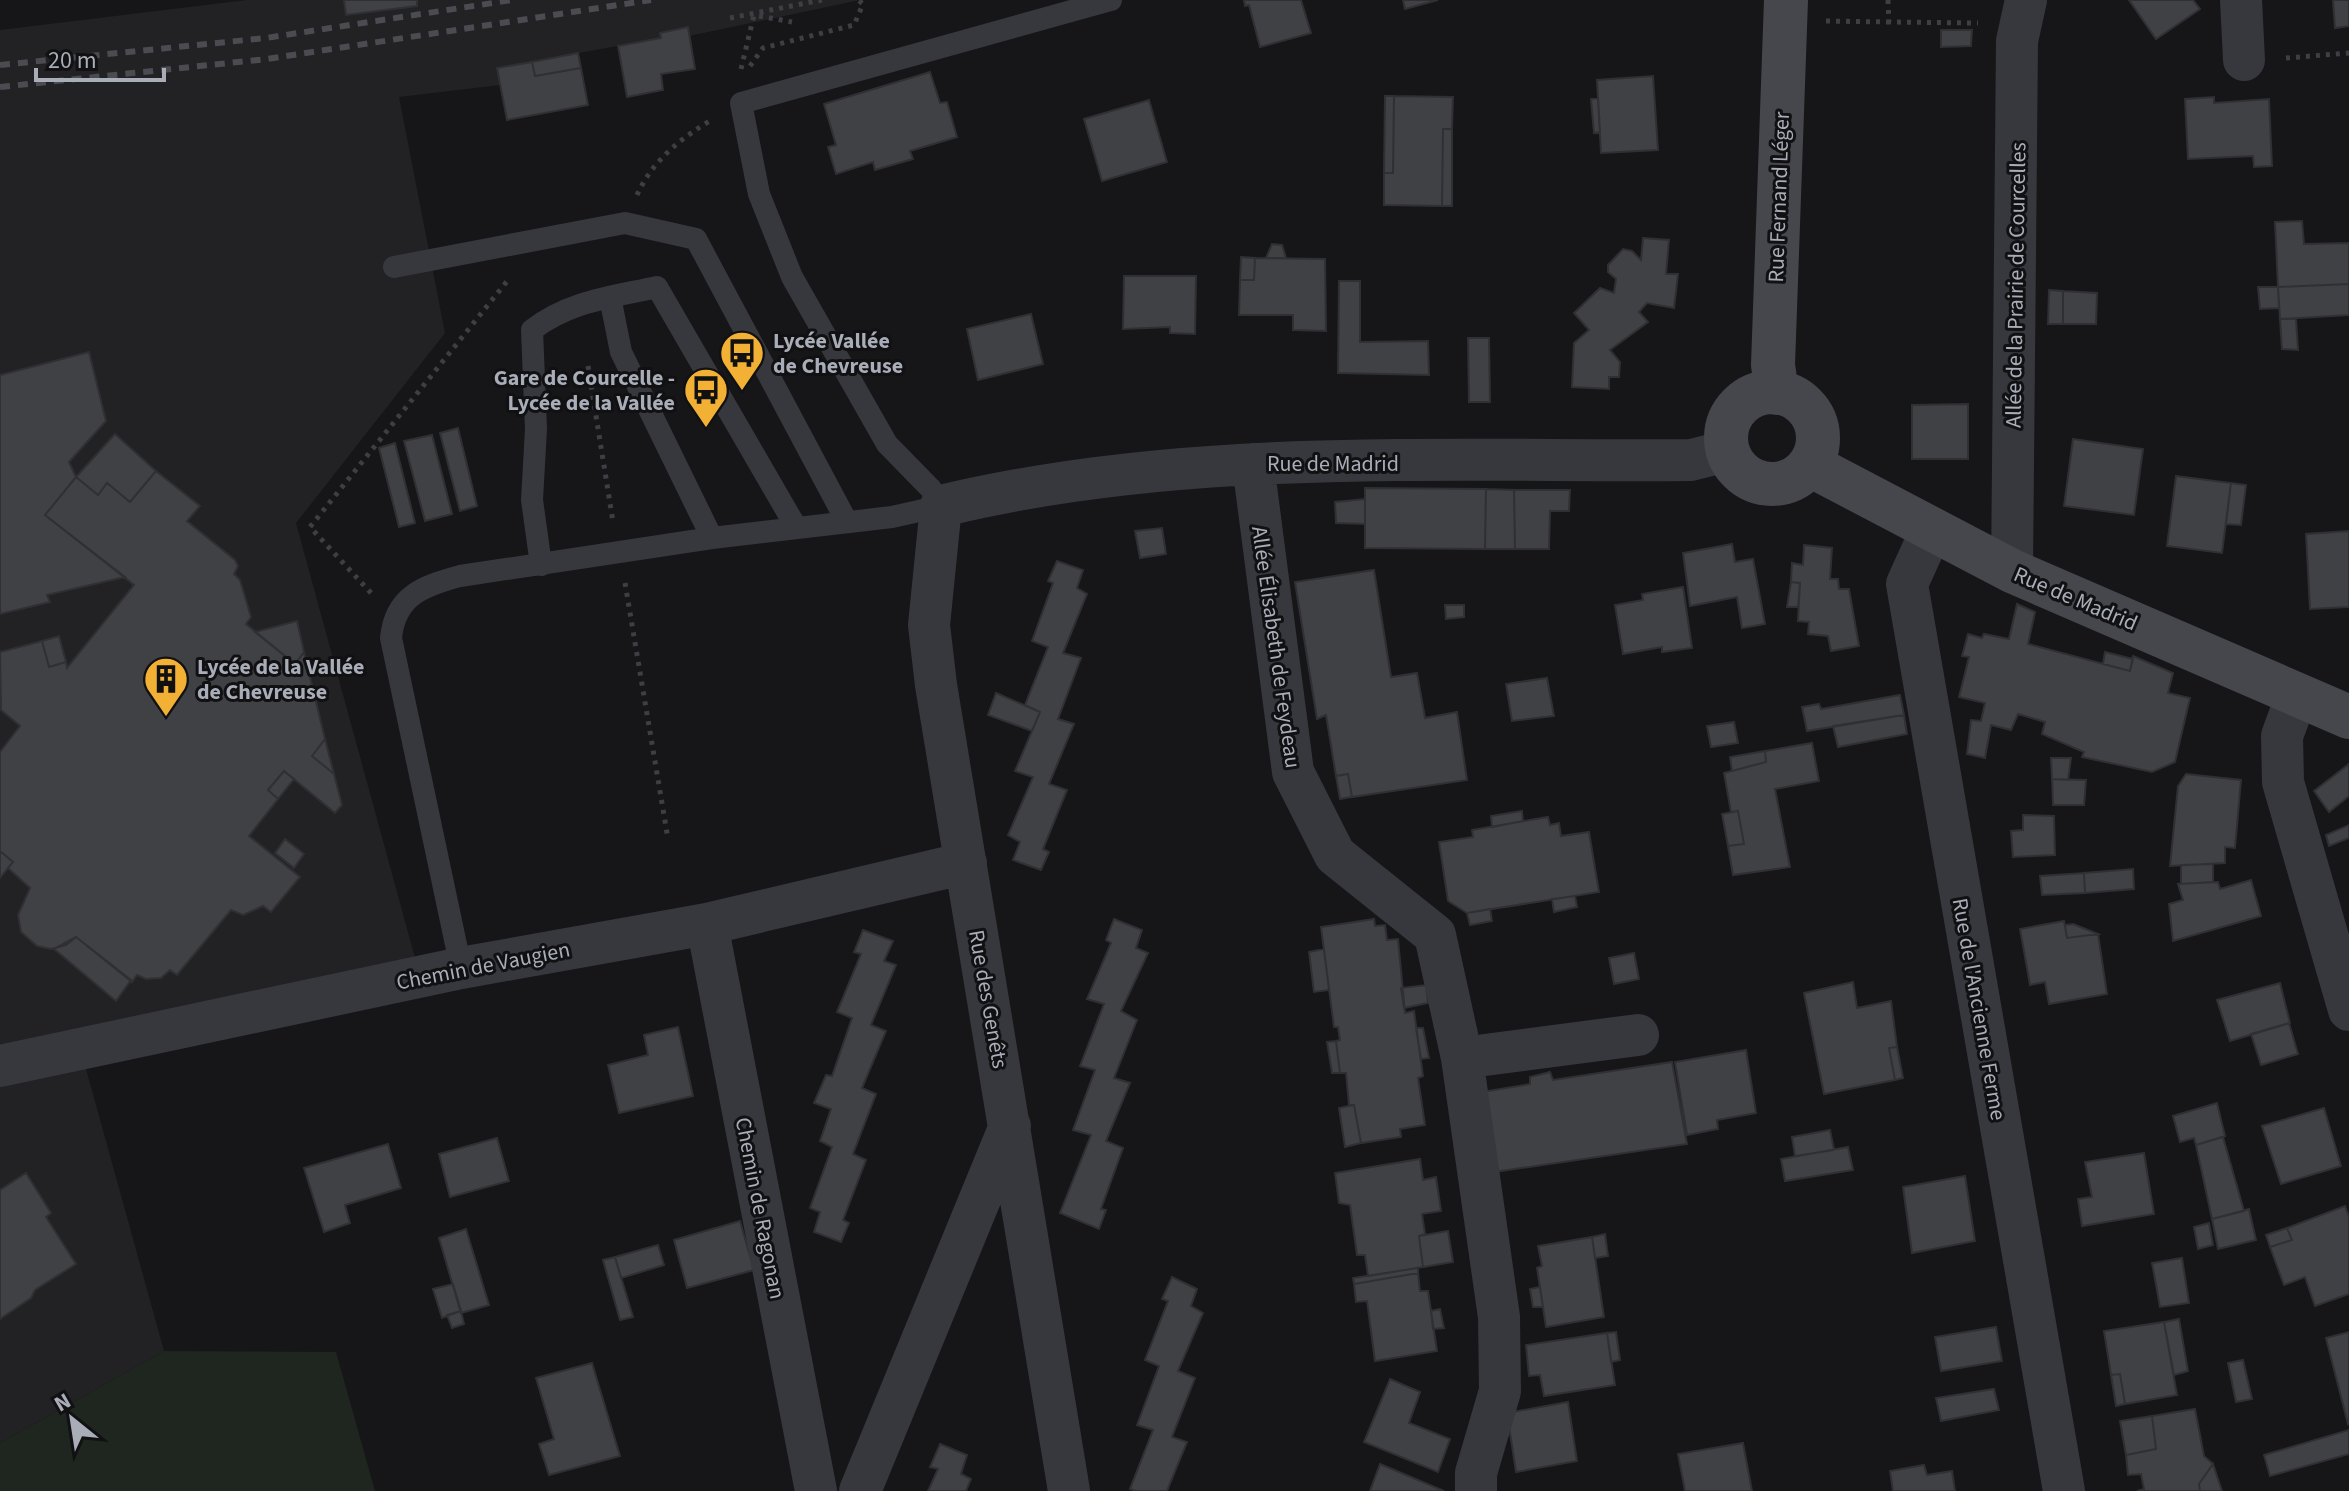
<svg xmlns="http://www.w3.org/2000/svg" width="2349" height="1491" font-family="'Source Sans 3',sans-serif">
<rect width="100%" height="100%" fill="#161618"/>
<path fill="#222225" d="M247,0H860L689,36L687,28L660,33L661,38L497,68L500,85L399,97L445,333L296,523L423,987L83,1058L164,1351L0,1443V30Z"/>
<path fill="#1e261f" d="M164,1351L336,1352L375,1491H0V1443Z"/>
<path fill="#404145" stroke="#303034" stroke-width="2" d="M344,0H417V6L346,15Z
M1244,0H1301L1311,33L1260,47L1249,5L1245,6Z
M1403,0H1438L1405,9Z
M2129,0H2193L2200,9L2156,39Z
M2333,0H2349V26L2335,28Z
M688,27L695,69L661,74L663,90L627,97L618,46L661,38L660,33Z
M1941,30H1972L1971,46L1941,47Z
M578,53L581,68L535,76L532,62Z
M532,62L535,76L581,68L588,105L507,120L497,68Z
M930,72L940,103L947,102L957,137L910,151L913,159L875,170L873,162L836,174L828,147L836,145L824,104Z
M1653,76L1658,150L1601,153L1597,80Z
M1385,96H1394L1393,173H1384Z
M1394,96L1453,97L1452,129H1443L1442,206L1384,205V173H1393Z
M2214,97V103L2269,99L2272,166L2254,167L2253,156L2188,159L2185,99Z
M1598,98L1600,132L1594,133L1591,99Z
M1149,100L1167,162L1102,181L1084,119Z
M1443,129H1452V206H1442Z
M2302,221L2304,244L2349,243V284L2278,287L2275,222Z
M1643,238L1669,240L1666,274H1678L1674,308L1647,303L1639,312L1648,322L1610,350L1620,362L1619,377H1609V389L1572,387L1574,343L1589,330L1574,313L1600,288L1614,293L1616,279L1608,272V265L1623,249L1632,251L1641,260Z
M1272,244L1282,245L1286,258H1266Z
M1241,257L1255,258L1254,280H1240Z
M1255,258L1325,259L1326,331L1293,330V315H1239L1240,280H1254Z
M1124,276H1196L1195,334L1170,333V327L1123,329Z
M1339,281H1360V342L1428,341L1429,375L1338,373Z
M2349,284V315L2280,319L2278,287Z
M2258,287H2278L2279,308L2260,309Z
M2049,290L2063,291V324H2048Z
M2063,291L2097,293L2096,324H2063Z
M1031,314L1043,364L978,380L967,329Z
M2280,319H2296L2298,350L2282,349Z
M1468,338H1489L1490,402H1469Z
M89,352L106,421L69,462L76,477L45,515L125,577L47,595L50,602L0,614V375Z
M1968,404V459H1912V405Z
M458,428L477,506L460,511L440,433Z
M115,434L156,471L130,502L107,483L98,495L76,477Z
M432,435L452,514L425,521L404,441Z
M2073,439L2143,449L2134,515L2064,506Z
M395,443L415,523L399,527L379,448Z
M156,471L200,506L187,521L235,560L238,566L234,574L240,580L251,617L246,624L295,664L304,652L325,739L312,756L334,774L342,805L335,813L284,771L268,790L278,799L249,836L300,877L271,912L263,906L243,915L231,910L177,975L170,970L161,978L146,979L137,975L132,982L76,937L66,945L51,949L37,946L21,932L18,915L30,888L8,868L13,862L0,851V752L20,726L1,710L0,652L42,641L49,667L66,662L67,668L134,585L45,515L76,477L98,495L107,483L130,502Z
M2176,476L2231,483L2222,553L2167,546Z
M2231,483L2246,485L2241,525L2226,524Z
M1365,488L1486,489L1485,549L1365,548Z
M1486,489L1514,490L1515,549H1485Z
M1514,490H1570L1569,511H1550L1549,549H1515Z
M1365,499V524L1336,523L1335,502Z
M1162,528L1166,554L1140,558L1135,531Z
M2349,531V607L2310,609L2306,534Z
M1732,544L1735,562L1753,559L1765,624L1742,628L1737,597L1690,606L1683,553Z
M1804,545L1832,548L1830,579H1838L1839,589H1849L1859,646L1831,651L1828,636L1808,634L1809,622L1798,621L1800,583L1791,582L1792,563L1803,565Z
M1057,561L1083,570L1077,588L1087,594L1063,653L1081,658L1058,719L1074,724L1049,784L1067,790L1043,849L1049,852L1041,870L1013,860L1020,842L1008,835L1033,777L1015,771L1040,712L1025,705L1048,647L1032,641L1053,583L1048,581Z
M1374,570L1391,677L1417,673L1425,718L1457,712L1467,780L1352,797L1348,774L1336,776L1326,715L1317,719L1295,582Z
M1791,582L1800,583L1798,607H1787Z
M1683,587L1692,648L1662,652V647L1623,654L1615,605L1643,600L1642,594Z
M2017,604L2035,612L2028,644L2130,671L2133,656L2173,673L2168,693L2190,698L2175,762L2152,772L2082,757L2084,752L2042,734L2045,722L2018,714L2011,730L1991,725L1985,758L1967,754L1971,720L1981,721L1985,703L1959,697L1969,657L1962,656L1968,634L1982,638L1984,634L2009,639Z
M1445,605H1464V617L1446,619Z
M297,621L304,652L295,664L255,632Z
M59,636L66,662L49,667L42,641Z
M2105,652L2133,659L2130,671L2103,664Z
M1547,678L1554,716L1512,721L1506,684Z
M996,693L1040,712L1032,731L988,715Z
M1900,695L1904,715L1807,731L1802,707L1819,704L1821,709Z
M1904,715L1907,734L1838,747L1833,726Z
M1734,722L1738,743L1711,747L1707,726Z
M325,739L334,774L312,756Z
M1812,743L1819,781L1775,789L1790,867L1733,875L1728,846L1744,844L1738,811L1731,812L1724,773L1766,762L1765,751Z
M1765,751L1766,762L1732,771L1730,757Z
M2051,758H2071L2068,780L2052,779Z
M2349,764V796L2329,812L2314,791Z
M284,771L294,779L278,799L268,790Z
M1348,774L1352,797L1340,799L1336,776Z
M2186,774L2241,780L2235,848L2225,847V863L2170,866L2178,786Z
M2052,779L2086,780L2084,805H2053Z
M1522,811L1523,821L1492,827L1491,816Z
M1738,811L1744,844L1728,846L1722,814Z
M2023,815L2054,816L2055,855L2013,857L2011,831L2023,830Z
M1548,817L1550,825L1559,823L1561,836L1589,832L1599,892L1467,913L1448,901L1439,842L1473,837L1472,830Z
M2349,825V838L2329,846L2326,835Z
M285,839L304,854L294,868L275,853Z
M0,851L13,862L0,878Z
M2213,864V882L2181,884V865Z
M2133,869L2134,889L2085,893L2084,873Z
M2084,873L2085,893L2042,895L2040,876Z
M2251,880L2261,916L2173,941L2169,904L2183,900L2178,884L2218,882L2220,889Z
M1575,896L1577,907L1554,912L1552,899Z
M1490,909L1492,921L1470,925L1467,913Z
M1114,919L1142,930L1136,948L1148,953L1121,1011L1137,1020L1114,1078L1130,1083L1106,1141L1123,1148L1101,1209L1106,1210L1099,1229L1060,1213L1091,1135L1073,1130L1095,1070L1080,1066L1104,1004L1087,999L1111,943L1106,940Z
M1374,919L1375,926L1385,925L1387,940L1398,939L1405,1013L1414,1011L1423,1076L1418,1078L1425,1125L1400,1129L1401,1137L1361,1143L1354,1105H1349L1346,1073H1340L1336,1041L1340,1040L1338,1027H1334L1321,927Z
M2064,921L2067,938L2098,934L2107,994L2049,1004L2045,982L2030,985L2020,929Z
M2073,924L2098,934L2067,938L2065,925Z
M863,930L893,941L884,961L896,965L871,1025L886,1031L862,1088L876,1094L853,1154L866,1160L843,1220L849,1223L841,1242L814,1232L820,1212L810,1208L832,1147L820,1141L831,1109L814,1103L826,1075L832,1076L852,1018L837,1012L861,954L854,952Z
M76,937L131,980L116,1001L54,949Z
M1324,949L1329,990L1314,992L1309,952Z
M1634,953L1639,979L1614,984L1609,958Z
M1853,982L1857,1008L1891,1001L1897,1047L1889,1048L1895,1080L1824,1094L1804,993Z
M2280,983L2290,1023L2230,1041L2217,1000Z
M1426,985L1428,1003L1404,1008L1401,988Z
M2289,1023L2298,1054L2261,1065L2251,1034Z
M678,1027L693,1096L619,1113L608,1065L648,1055L644,1035Z
M1416,1028H1423L1429,1058L1421,1059Z
M1336,1041L1340,1073H1332L1327,1042Z
M1897,1047L1903,1078L1895,1080L1889,1048Z
M1746,1050L1756,1113L1717,1120L1718,1129L1687,1135L1675,1062Z
M1672,1062L1687,1144L1494,1172L1482,1092L1530,1084V1077L1550,1072L1553,1080Z
M2217,1103L2225,1136L2196,1145L2194,1138L2180,1142L2173,1116Z
M1354,1105L1361,1143L1345,1147L1339,1108Z
M2324,1108L2341,1166L2281,1184L2262,1126Z
M1830,1130L1834,1150L1795,1156L1792,1137Z
M2223,1137L2244,1211L2212,1219L2196,1145Z
M497,1138L509,1181L450,1197L439,1154Z
M388,1144L401,1188L345,1205L350,1223L324,1232L304,1168Z
M1848,1147L1853,1170L1785,1181L1781,1159Z
M2144,1153L2154,1214L2082,1226L2078,1199L2092,1197L2085,1162Z
M1420,1159L1423,1180L1436,1177L1441,1211L1422,1214L1425,1234L1419,1236L1423,1267L1368,1276L1365,1255H1357L1350,1205L1339,1203L1335,1173Z
M26,1173L51,1213L46,1217L76,1264L35,1290L31,1298L0,1319V1190Z
M1965,1176L1975,1241L1912,1253L1903,1187Z
M2345,1206L2349,1217V1294L2315,1306L2305,1277L2284,1285L2270,1247L2292,1240L2287,1228Z
M2249,1209L2256,1240L2218,1249L2212,1219Z
M740,1221L754,1270L687,1288L674,1240Z
M2209,1223L2213,1245L2198,1249L2194,1227Z
M2287,1228L2292,1240L2270,1247L2266,1235Z
M466,1229L489,1305L461,1313L439,1238Z
M1448,1231L1453,1262L1423,1267L1419,1236Z
M1605,1234L1608,1256L1595,1258L1592,1237Z
M1592,1237L1604,1317L1546,1327L1537,1268L1542,1266L1538,1246Z
M658,1245L664,1265L621,1278L615,1257Z
M615,1257L633,1317L620,1320L603,1260Z
M2182,1258L2189,1303L2160,1307L2152,1263Z
M1418,1268V1273L1354,1284L1353,1278Z
M1418,1273L1420,1291H1428L1437,1351L1375,1361L1367,1301L1356,1302L1354,1284Z
M1172,1277L1197,1289L1191,1306L1203,1313L1178,1371L1195,1378L1172,1437L1187,1442L1167,1491H1136L1130,1489L1153,1430L1137,1425L1159,1366L1145,1360L1168,1301L1162,1299Z
M453,1284L461,1311L442,1318L433,1289Z
M1540,1287L1543,1307H1533L1530,1289Z
M1440,1309L1444,1328L1433,1329L1431,1311Z
M461,1311L464,1324L452,1328L447,1315Z
M2179,1319L2188,1371L2174,1375L2164,1322Z
M2164,1322L2177,1395L2125,1404L2120,1374L2111,1375L2104,1331Z
M1996,1327L2002,1361L1941,1371L1935,1337Z
M1616,1332L1620,1360L1611,1362L1607,1333Z
M2349,1332V1423L2348,1424L2326,1338Z
M1607,1333L1615,1385L1544,1396L1540,1375L1529,1376L1526,1345Z
M2243,1360L2252,1399L2236,1402L2228,1363Z
M592,1363L620,1456L549,1475L539,1444L554,1439L536,1378Z
M2120,1374L2125,1404L2116,1406L2111,1375Z
M1390,1379L1420,1392L1409,1423L1450,1439L1438,1472L1364,1442Z
M1994,1389L1999,1410L1941,1421L1936,1398Z
M1568,1402L1577,1461L1516,1472L1507,1413Z
M2195,1409L2204,1456L2213,1464L2199,1484L2200,1491H2137L2144,1489L2141,1474L2128,1475L2126,1455L2156,1449L2152,1416Z
M2152,1416L2156,1449L2126,1455L2120,1421Z
M2349,1430V1454L2270,1476L2264,1455Z
M1743,1443L1752,1491H1685L1678,1454Z
M940,1444L967,1455L961,1474L971,1479L966,1491H928L938,1469L930,1467Z
M1380,1464L1444,1491H1370Z
M2213,1464L2222,1491H2200L2199,1484Z
M1924,1465L1927,1475L1952,1471L1955,1491H1893L1890,1471Z"/>
<g fill="none" stroke-linecap="round" stroke-linejoin="round">
<path stroke="#3d3f44" stroke-width="5" stroke-dasharray="4 6" stroke-linecap="butt" d="M1888,0L1889,22L1978,23
M759,16L792,22
M730,18L822,0
M1826,21L1889,22
M2286,58L2349,53
M750,66L763,48L854,25L863,4L858,0
M741,69L754,15
M637,195C653,160 681,138 713,119
M588,366L613,522
M625,583L668,839
M371,593L310,527L508,280"/>
<path stroke="#37383d" stroke-width="22" d="M394,267L625,223L696,239L847,522
M610,297L621,352L712,538
M541,565L532,500L536,429L532,330C569,301 612,297 657,287L796,527
M461,968L391,638C395,596 423,586 460,576L712,538L892,517L941,506L931,489L887,444L792,277L759,194L741,103L1111,0"/>
<path stroke="#37383d" stroke-width="42" d="M2241,0L2244,60
M1253,464L1293,772L1335,855L1435,935L1462,1058L1638,1035
M1931,531L1907,584L2064,1491
M2012,571L2017,41L2026,0
M2297,695L2282,736L2283,782L2349,1010
M707,924L816,1491
M1462,1058L1499,1317L1500,1391L1476,1473V1491
M0,1066L461,968L707,924L966,863
M860,1491L1010,1126
M1069,1491L936,685L929,625L941,506C1186,447 1441,462 1691,460L1727,451"/>
<path stroke="#45474d" stroke-width="44" d="M1726 438a46 46 0 1 1 92 0a46 46 0 1 1-92 0Z
M1777,393L1773,365L1786,0
M1810,465L2012,571L2349,717"/>
<path stroke="#4a4c52" stroke-width="6" stroke-dasharray="10 8" stroke-linecap="butt" d="M0,65L266,38L512,0
M0,87L267,59L651,0"/>
</g>
<defs>
<g id="bus-pin" transform="scale(2.3)"><path d="M0 17L-7.5 6A9.5 9.5 0 1 1 7.5 6Z" fill="#f2b134" stroke="#111113"/><path d="M-5-6H5V4H4V6H2V4H-2V6H-4V4H-5ZM-3.5-4V0h7V-4ZM-3.5 1.2v1.5H-2V1.2ZM2 1.2v1.5H3.5V1.2Z" fill="#111"/></g>
<g id="building-pin" transform="scale(2.3)"><path d="M0 17L-7.5 6A9.5 9.5 0 1 1 7.5 6Z" fill="#f2b134" stroke="#111113"/><path d="M-4-6H4V6H1V3H-1V6H-4ZM-2.5-4.3h1.7v1.8h-1.7ZM.8-4.3h1.7v1.8H.8ZM-2.5-1h1.7V.8h-1.7ZM.8-1h1.7V.8H.8Z" fill="#111"/></g>
</defs>
<g fill-rule="evenodd">
<use href="#bus-pin" x="742" y="353"/>
<use href="#bus-pin" x="706" y="390"/>
<use href="#building-pin" x="166" y="679"/>
</g>
<g text-anchor="middle" stroke-width="6" stroke-linejoin="round" paint-order="stroke">
<g font-size="22" fill="#a8adb8" stroke="#111113">
<text transform="translate(1778 197) rotate(-88)" y="8">Rue Fernand Léger</text>
<text transform="translate(2015 285) rotate(-89)" y="8">Allée de la Prairie de Courcelles</text>
<text x="1333" y="471">Rue de Madrid</text>
<text transform="translate(2076 598) rotate(23)" y="8">Rue de Madrid</text>
<text transform="translate(1277 647) rotate(82)" y="8">Allée Élisabeth de Feydeau</text>
<text transform="translate(483 965) rotate(-11)" y="8">Chemin de Vaugien</text>
<text transform="translate(989 999) rotate(80)" y="8">Rue des Genêts</text>
<text transform="translate(1980 1009) rotate(80)" y="8">Rue de l'Ancienne Ferme</text>
<text transform="translate(761 1208) rotate(79)" y="8">Chemin de Ragonan</text>
</g>
<g font-size="22" font-weight="bold" fill="#a8adb8" stroke="#111113" text-anchor="start">
<text x="773" y="348">Lycée Vallée<tspan x="773" dy="25">de Chevreuse</tspan></text>
<text x="675" y="385" text-anchor="end">Gare de Courcelle -<tspan x="675" dy="25">Lycée de la Vallée</tspan></text>
<text x="197" y="674">Lycée de la Vallée<tspan x="197" dy="25">de Chevreuse</tspan></text>
</g>
</g>
<g transform="translate(72 1419) rotate(330)" stroke="#111113" stroke-width="6" paint-order="stroke">
<path d="M0-6L14 30L0 20L-14 30Z" fill="#a8adb8"/>
<text y="-12" font-size="22" font-weight="bold" text-anchor="middle" fill="#a8adb8">N</text>
</g>
<path d="M36 68v12h128v-12" fill="none" stroke="#a8adb8" stroke-width="4"/>
<text x="48" y="68" font-size="24" fill="#a8adb8" stroke="#111113" stroke-width="6" paint-order="stroke">20 m</text>
</svg>
